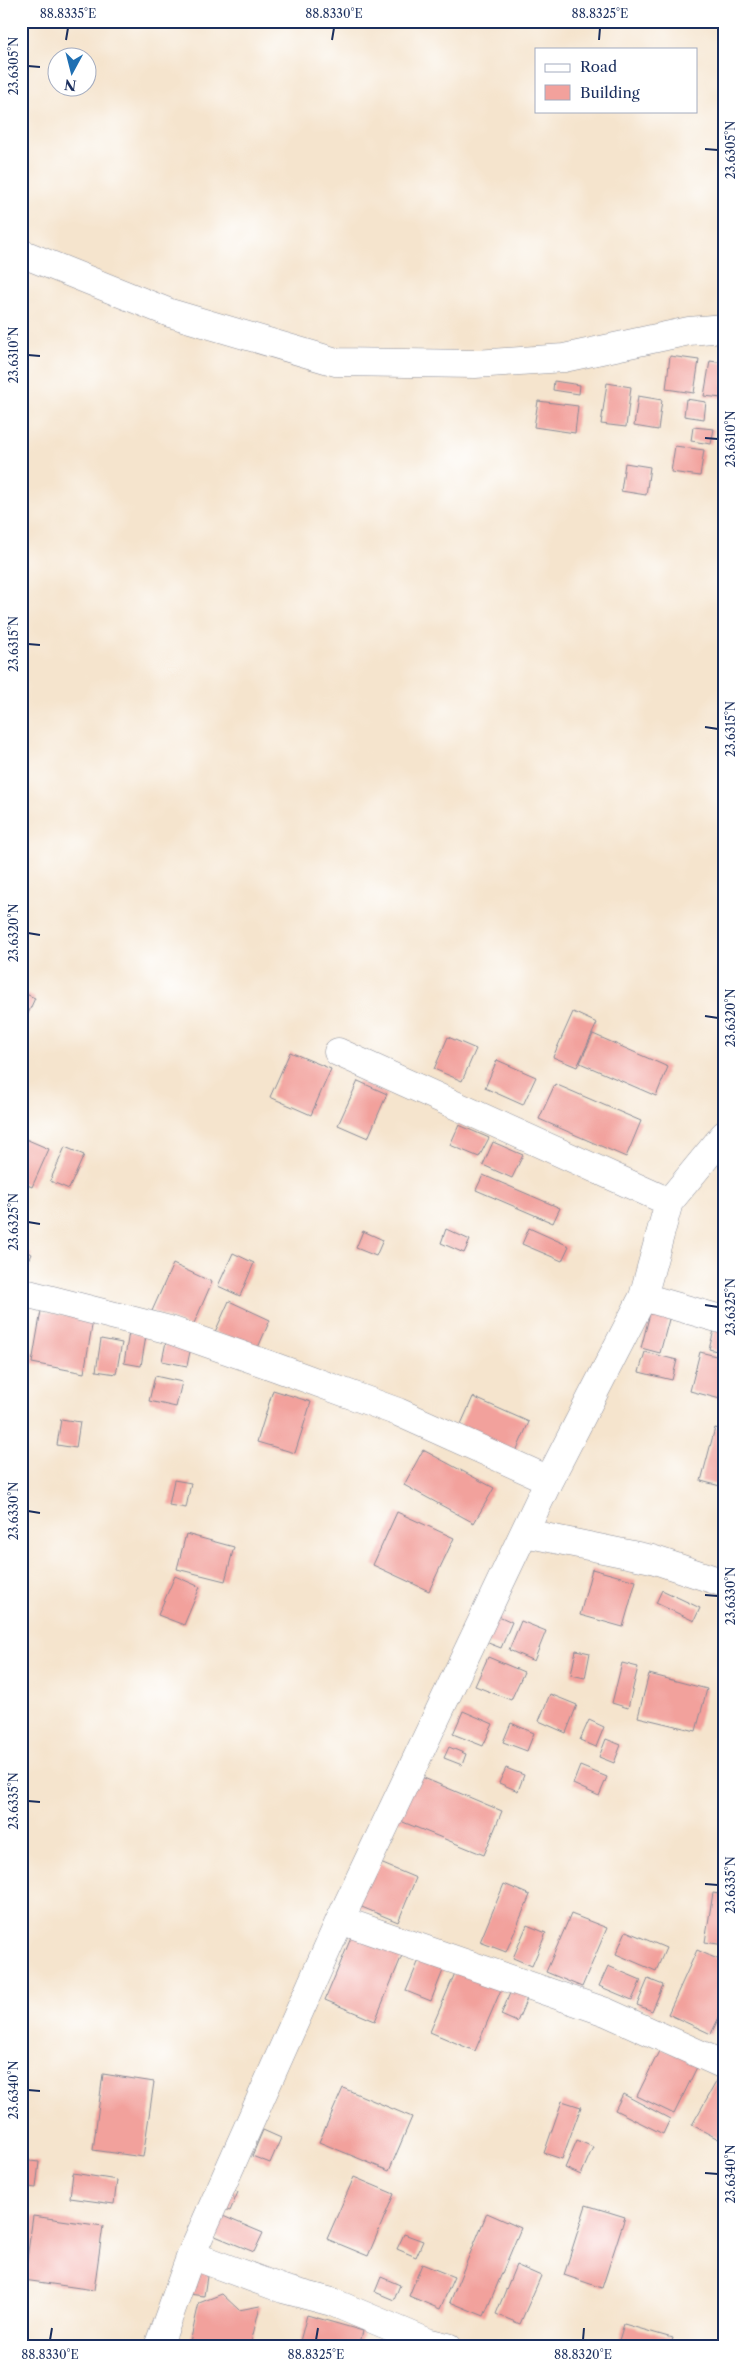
<svg xmlns="http://www.w3.org/2000/svg" width="745" height="2368" font-family="'Libre Caslon Text',serif">
<rect width="100%" height="100%" fill="#fff"/>
<filter id="ink" filterUnits="userSpaceOnUse"><feTurbulence type="fractalNoise" baseFrequency=".02" numOctaves="2"/><feDisplacementMap in="SourceGraphic" scale="10" xChannelSelector="R" yChannelSelector="G"/><feConvolveMatrix kernelMatrix="1 2 1 2 8 2 1 2 1" color-interpolation-filters="sRGB"/></filter>
<filter id="wash" filterUnits="userSpaceOnUse"><feTurbulence type="fractalNoise" baseFrequency=".0096" numOctaves="4" result="noise"/><feDisplacementMap in="SourceGraphic" scale="20" xChannelSelector="R" yChannelSelector="G"/><feGaussianBlur stdDeviation="1.12" result="paint"/><feColorMatrix in="noise" values="0 0 0 0 0 0 0 0 0 0 0 0 0 0 0 0 0 1.4 0 .05"/><feComposite in="paint" operator="in"/></filter>
<g filter="url(#wash)">
<rect width="100%" height="100%" fill="#f5e4cd"/>
<g id="blocks">
<path fill="#f2a19c" d="M670,356L699,360L694,393L666,389Z
M710,361L724,363L722,398L704,396Z
M554,381L580,385L579,394L553,390Z
M607,383L631,387L626,427L601,424Z
M638,396L662,400L658,430L634,426Z
M686,399L706,402L704,419L684,416Z
M538,401L578,406L575,433L534,427Z
M693,427L714,429L711,444L691,441Z
M675,446L704,450L700,476L671,472Z
M625,463L650,467L646,495L621,491Z
M21,992L35,998L21,1029Z
M573,1012L597,1023L577,1067L553,1057Z
M593,1034L668,1067L656,1096L580,1063Z
M448,1037L476,1049L462,1081L434,1069Z
M290,1052L331,1069L311,1115L270,1097Z
M497,1060L536,1077L523,1105L485,1088Z
M358,1081L387,1094L368,1138L338,1125Z
M555,1084L641,1121L626,1157L539,1119Z
M459,1125L489,1138L479,1157L450,1145Z
M21,1137L49,1149L32,1187L21,1182Z
M493,1142L523,1155L512,1178L483,1165Z
M65,1147L84,1155L69,1189L50,1181Z
M483,1175L560,1208L553,1223L476,1190Z
M529,1228L569,1246L562,1261L522,1244Z
M446,1229L470,1240L464,1253L441,1243Z
M363,1231L383,1240L376,1256L356,1248Z
M21,1250L32,1254L21,1278Z
M233,1253L254,1263L240,1296L218,1286Z
M173,1264L212,1282L192,1328L152,1311Z
M229,1301L270,1320L257,1350L215,1332Z
M653,1302L672,1308L660,1353L641,1348Z
M41,1311L93,1320L84,1373L32,1363Z
M716,1323L724,1325V1353L709,1349Z
M129,1332L146,1336L141,1366L124,1363Z
M167,1337L192,1342L187,1366L162,1361Z
M101,1339L122,1343L116,1374L96,1371Z
M645,1352L677,1360L672,1380L639,1372Z
M700,1352L724,1358V1400L690,1391Z
M155,1376L182,1382L176,1407L149,1401Z
M273,1390L311,1402L295,1453L257,1442Z
M473,1397L529,1422L514,1456L458,1431Z
M61,1419L80,1422L76,1448L57,1445Z
M715,1428L724,1430V1487L701,1481Z
M423,1450L494,1488L474,1523L404,1485Z
M174,1480L191,1483L186,1508L169,1505Z
M397,1512L454,1538L429,1591L373,1565Z
M186,1534L234,1547L225,1581L177,1569Z
M592,1569L636,1581L623,1627L580,1615Z
M175,1576L200,1587L184,1625L158,1615Z
M662,1590L700,1608L694,1621L656,1603Z
M490,1612L512,1622L501,1648L478,1639Z
M521,1621L546,1631L534,1661L509,1650Z
M576,1650L590,1653L585,1678L571,1675Z
M488,1657L524,1672L511,1700L475,1686Z
M622,1663L638,1667L628,1708L612,1703Z
M649,1674L707,1689L696,1731L638,1717Z
M550,1694L577,1705L566,1733L539,1721Z
M463,1711L493,1724L483,1746L453,1734Z
M589,1720L604,1727L596,1747L580,1740Z
M511,1723L534,1733L527,1751L503,1742Z
M606,1739L621,1745L614,1763L599,1757Z
M449,1747L466,1754L462,1765L444,1758Z
M580,1766L607,1777L599,1796L573,1784Z
M506,1768L524,1775L518,1791L499,1783Z
M412,1773L502,1811L484,1855L393,1818Z
M371,1859L416,1878L398,1922L352,1903Z
M504,1884L530,1895L506,1952L480,1942Z
M713,1893L724,1895V1945L705,1942Z
M571,1914L607,1928L582,1987L546,1972Z
M527,1925L546,1933L532,1966L513,1958Z
M626,1931L666,1948L656,1971L616,1954Z
M353,1933L403,1953L375,2021L325,2000Z
M697,1950L724,1962V2007L711,2034L668,2014Z
M422,1953L446,1963L431,2001L406,1991Z
M458,1966L503,1985L475,2051L430,2032Z
M608,1966L641,1980L632,2000L599,1986Z
M648,1979L663,1985L652,2011L637,2005Z
M512,1988L528,1996L517,2022L501,2015Z
M661,2047L698,2065L674,2114L637,2096Z
M724,2068V2142L692,2125Z
M103,2074L154,2082L143,2157L93,2150Z
M343,2088L412,2117L389,2171L319,2142Z
M623,2094L670,2119L663,2134L615,2110Z
M562,2101L581,2107L562,2159L544,2153Z
M263,2130L281,2138L270,2163L252,2156Z
M577,2140L593,2147L581,2175L565,2168Z
M21,2160L39,2162L36,2188L21,2186Z
M73,2173L117,2180L114,2204L70,2198Z
M354,2177L394,2194L368,2256L327,2239Z
M226,2187L238,2192L230,2211L217,2206Z
M586,2205L625,2217L602,2288L564,2275Z
M211,2211L263,2233L254,2252L203,2231Z
M487,2213L521,2228L484,2316L450,2302Z
M33,2216L103,2226L94,2290L24,2280Z
M404,2234L423,2241L416,2257L397,2249Z
M422,2264L454,2277L440,2309L409,2296Z
M516,2265L541,2276L520,2324L496,2314Z
M193,2268L208,2270L204,2296L189,2294Z
M381,2277L400,2285L394,2300L375,2292Z
M222,2294L239,2310L260,2306L250,2347H189L199,2303Z
M307,2315L363,2331L359,2347L299,2345Z
M624,2324L672,2338L669,2347H617Z"/>
</g>
</g>
<g filter="url(#ink)">
<use href="#blocks" fill-opacity="0" stroke="#888a96" stroke-width="1"/>
<g fill="none" stroke-linecap="round" stroke-linejoin="round">
<g stroke="#888a96" stroke-width="29">
<path id="minor" d="M21,253L170,313L336,362L475,364L564,358L689,331L724,328
M338,1052L669,1202
M21,1292L170,1330L278,1368L398,1412L549,1480
M643,1297L724,1320
M525,1533L652,1559L724,1583
M340,1920L606,2012L724,2065
M191,2255L283,2289L332,2302L427,2342L448,2347
M158,2347L191,2255L340,1920L549,1480L643,1297L669,1202L724,1135"/>
</g>
<use href="#minor" stroke="#fff" stroke-width="28"/>
</g>
</g>
<path fill="none" stroke="#1b2f5e" stroke-width="2" d="M66,40L68,28M332,40L334,28M599,40L600,28M28,66L40,67M705,149L718,150M28,355L40,356M705,438L718,439M28,644L40,645M705,727L718,729M28,933L40,935M705,1016L718,1018M28,1222L40,1224M705,1305L718,1307M28,1511L40,1513M705,1595L718,1596M28,1801L40,1802M705,1884L718,1885M28,2090L40,2091M705,2173L718,2174M50,2340L52,2328M316,2340L318,2328M583,2340L584,2328"/>
<rect width="745" height="2368" fill="none" stroke="#fff" stroke-width="55"/>
<rect x="535" y="48" width="162" height="65" fill="#ffffff" stroke="#a4acbf"/>
<rect x="545" y="64" width="25" height="8" fill="#ffffff" stroke="#a4acbf"/>
<text x="580" y="72" font-size="15" fill="#1b2f5e">Road</text>
<rect x="545" y="85" width="25" height="15" fill="#f2a19c" stroke="#a4acbf"/>
<text x="580" y="98" font-size="15" fill="#1b2f5e">Building</text>
<g transform="translate(72 72) rotate(187)"><circle r="24" fill="#ffffff" stroke="#a4acbf"/>
<path d="M0-4L9 19L0 12L-9 19Z" fill="#1f6fb2"/>
<text y="-8" font-size="14" font-weight="bold" text-anchor="middle" fill="#1b2f5e">N</text>
</g>
<rect x="28" y="28" width="690" height="2312" fill="none" stroke="#1b2f5e" stroke-width="2"/>
<g font-size="12" text-anchor="middle" fill="#1b2f5e">
<text x="68" y="18">88.8335°E</text>
<text x="334" y="18">88.8330°E</text>
<text x="600" y="18">88.8325°E</text>
<text transform="translate(14 66) rotate(-90)" y="4">23.6305°N</text>
<text transform="translate(731 150) rotate(-90)" y="4">23.6305°N</text>
<text transform="translate(14 355) rotate(-90)" y="4">23.6310°N</text>
<text transform="translate(731 439) rotate(-90)" y="4">23.6310°N</text>
<text transform="translate(14 644) rotate(-90)" y="4">23.6315°N</text>
<text transform="translate(731 729) rotate(-90)" y="4">23.6315°N</text>
<text transform="translate(14 933) rotate(-90)" y="4">23.6320°N</text>
<text transform="translate(731 1018) rotate(-90)" y="4">23.6320°N</text>
<text transform="translate(14 1222) rotate(-90)" y="4">23.6325°N</text>
<text transform="translate(731 1307) rotate(-90)" y="4">23.6325°N</text>
<text transform="translate(14 1511) rotate(-90)" y="4">23.6330°N</text>
<text transform="translate(731 1596) rotate(-90)" y="4">23.6330°N</text>
<text transform="translate(14 1801) rotate(-90)" y="4">23.6335°N</text>
<text transform="translate(731 1885) rotate(-90)" y="4">23.6335°N</text>
<text transform="translate(14 2090) rotate(-90)" y="4">23.6340°N</text>
<text transform="translate(731 2174) rotate(-90)" y="4">23.6340°N</text>
<text x="50" y="2359">88.8330°E</text>
<text x="316" y="2359">88.8325°E</text>
<text x="583" y="2359">88.8320°E</text>
</g>
</svg>
